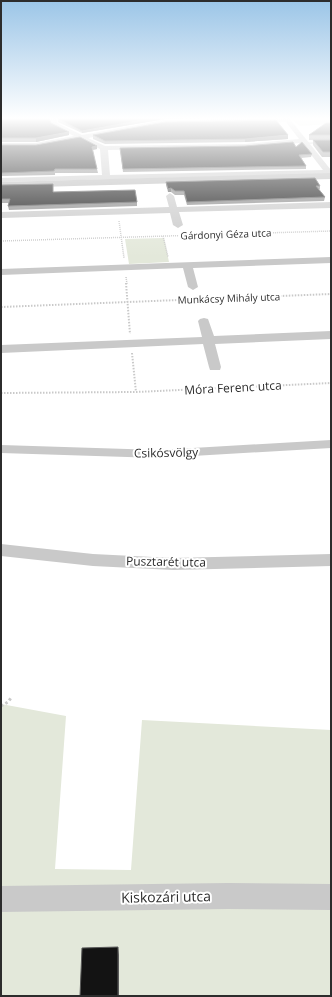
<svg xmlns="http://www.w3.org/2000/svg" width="332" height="997" font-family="'Open Sans',sans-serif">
<rect width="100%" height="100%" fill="#fff"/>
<path fill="#e3e8da" d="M289,118H331V124L300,126Z
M164,238L169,262L129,264L125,239Z
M1,704L66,716L55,869L131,870L142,720L331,730V996H1Z"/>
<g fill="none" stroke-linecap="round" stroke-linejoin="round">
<path stroke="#c9c9c9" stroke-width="1.5" stroke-dasharray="1 1" stroke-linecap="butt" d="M119,221L124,258
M163,236L168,257
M1,241L331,231
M126,277L127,284"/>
<path stroke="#c9c9c9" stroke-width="2" stroke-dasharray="1.5 1.5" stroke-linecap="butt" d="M126,283L130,334
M1,307L331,294
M132,353L136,392
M1,393L136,392L331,383"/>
<path stroke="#c9c9c9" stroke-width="3" stroke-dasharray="2.5 2.5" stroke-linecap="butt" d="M1,706L8,702L11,698"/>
<path fill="#c9c9c9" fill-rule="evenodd" d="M331,141V143L305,144L303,143Z"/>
<path fill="#c9c9c9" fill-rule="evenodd" d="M50,118H56L57,123L82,135L165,120L289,118L331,170V177L326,174L1,182V178L102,175L100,149L80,139L36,147H1V143H36L74,136L52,125ZM286,122L299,139L245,144L105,146L88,138L165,124ZM302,143L323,170L110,175L108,150L245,148L277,144Z
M170,193L174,196L177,207L331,202V208L179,212L183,225L178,228L173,225L170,213L1,218V212L169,207L166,196Z
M331,257V263L193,268L198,287L193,290L188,287L183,268L1,275V269Z
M204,318L208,319L214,336L331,331V339L215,344L221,367L220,370H210L209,367L203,344L1,353V345L202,337L198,321L200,319Z
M331,440V448L159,458L1,453V445L159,450Z
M1,544L93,554L173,558L331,554V566L173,570L93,566L1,556Z
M228,883L331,884V910L228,909L1,912V886Z"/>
<path fill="#b6b6b6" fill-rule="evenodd" d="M331,173V179L1,188V182Z"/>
</g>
<path fill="#898989" d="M1,118H42V119L51,123L69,135L36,142H1Z
M58,118H218L165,119L82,133L58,122Z
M331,123V157H322L313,145V140H322H309V135Z
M93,135L288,139L245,142L105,144L93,139Z
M1,145L97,146V149L92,150L97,169L98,173H55V175L1,176Z
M296,147L312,154L311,157L301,158L306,166V169L123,172L120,148Z
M166,182L320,186V189H319L325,197L324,201L187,205L184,195H175L171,192H168L166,185Z
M53,184V192L137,202V206L9,210L8,206L9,203H1V185Z"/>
<path fill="#5a5a5a" d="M154,118H165V119L82,133V131Z
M69,132V135L36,142V138Z
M288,135V139L245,142V139Z
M97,146V149L92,150V147Z
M171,188V192H168V189Z
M118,947L119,955V996H118Z"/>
<path fill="#131313" stroke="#5a5a5a" d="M1,118H42L41,119L49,118L51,123L69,132L36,138H1Z
M58,118H154L82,131L58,119Z
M276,120L288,135L245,139L105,141L93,135L165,122Z
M326,123H331V135H309Z
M80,137L97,146L92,147L97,169H55L54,171L1,173V145H36Z
M313,140H331V152H323Z
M293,142L296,147L302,142L312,154L299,155L306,166L123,169L120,148L245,146Z
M315,178L320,186H316L325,197L187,202L184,191H175L171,188L168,189L166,182Z
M53,184V192L135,190L137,202L8,206L10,199H1V185Z
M118,947V996H80L82,948Z"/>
<linearGradient id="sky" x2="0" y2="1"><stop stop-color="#9bc5e7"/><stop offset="0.46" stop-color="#fff"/><stop offset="1" stop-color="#fff" stop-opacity="0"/></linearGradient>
<rect width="332" height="257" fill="url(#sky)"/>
<g text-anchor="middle" stroke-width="4" stroke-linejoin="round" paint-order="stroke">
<g font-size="10" fill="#2c2c2c" stroke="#fff">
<text transform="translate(226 234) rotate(-2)" y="4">Gárdonyi Géza utca</text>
<text transform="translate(229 298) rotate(-2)" y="4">Munkácsy Mihály utca</text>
</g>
<g font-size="12" fill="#2c2c2c" stroke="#fff">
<text transform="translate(233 388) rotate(-3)" y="4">Móra Ferenc utca</text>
<text transform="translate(166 453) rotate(-1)" y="4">Csikósvölgy</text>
<text transform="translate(166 562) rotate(1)" y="4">Pusztarét utca</text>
</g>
<g font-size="14" fill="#2c2c2c" stroke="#fff">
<text transform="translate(166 897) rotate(-1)" y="5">Kiskozári utca</text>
</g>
</g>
<rect width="332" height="997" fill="none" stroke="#2c2c2c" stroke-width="4"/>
</svg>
